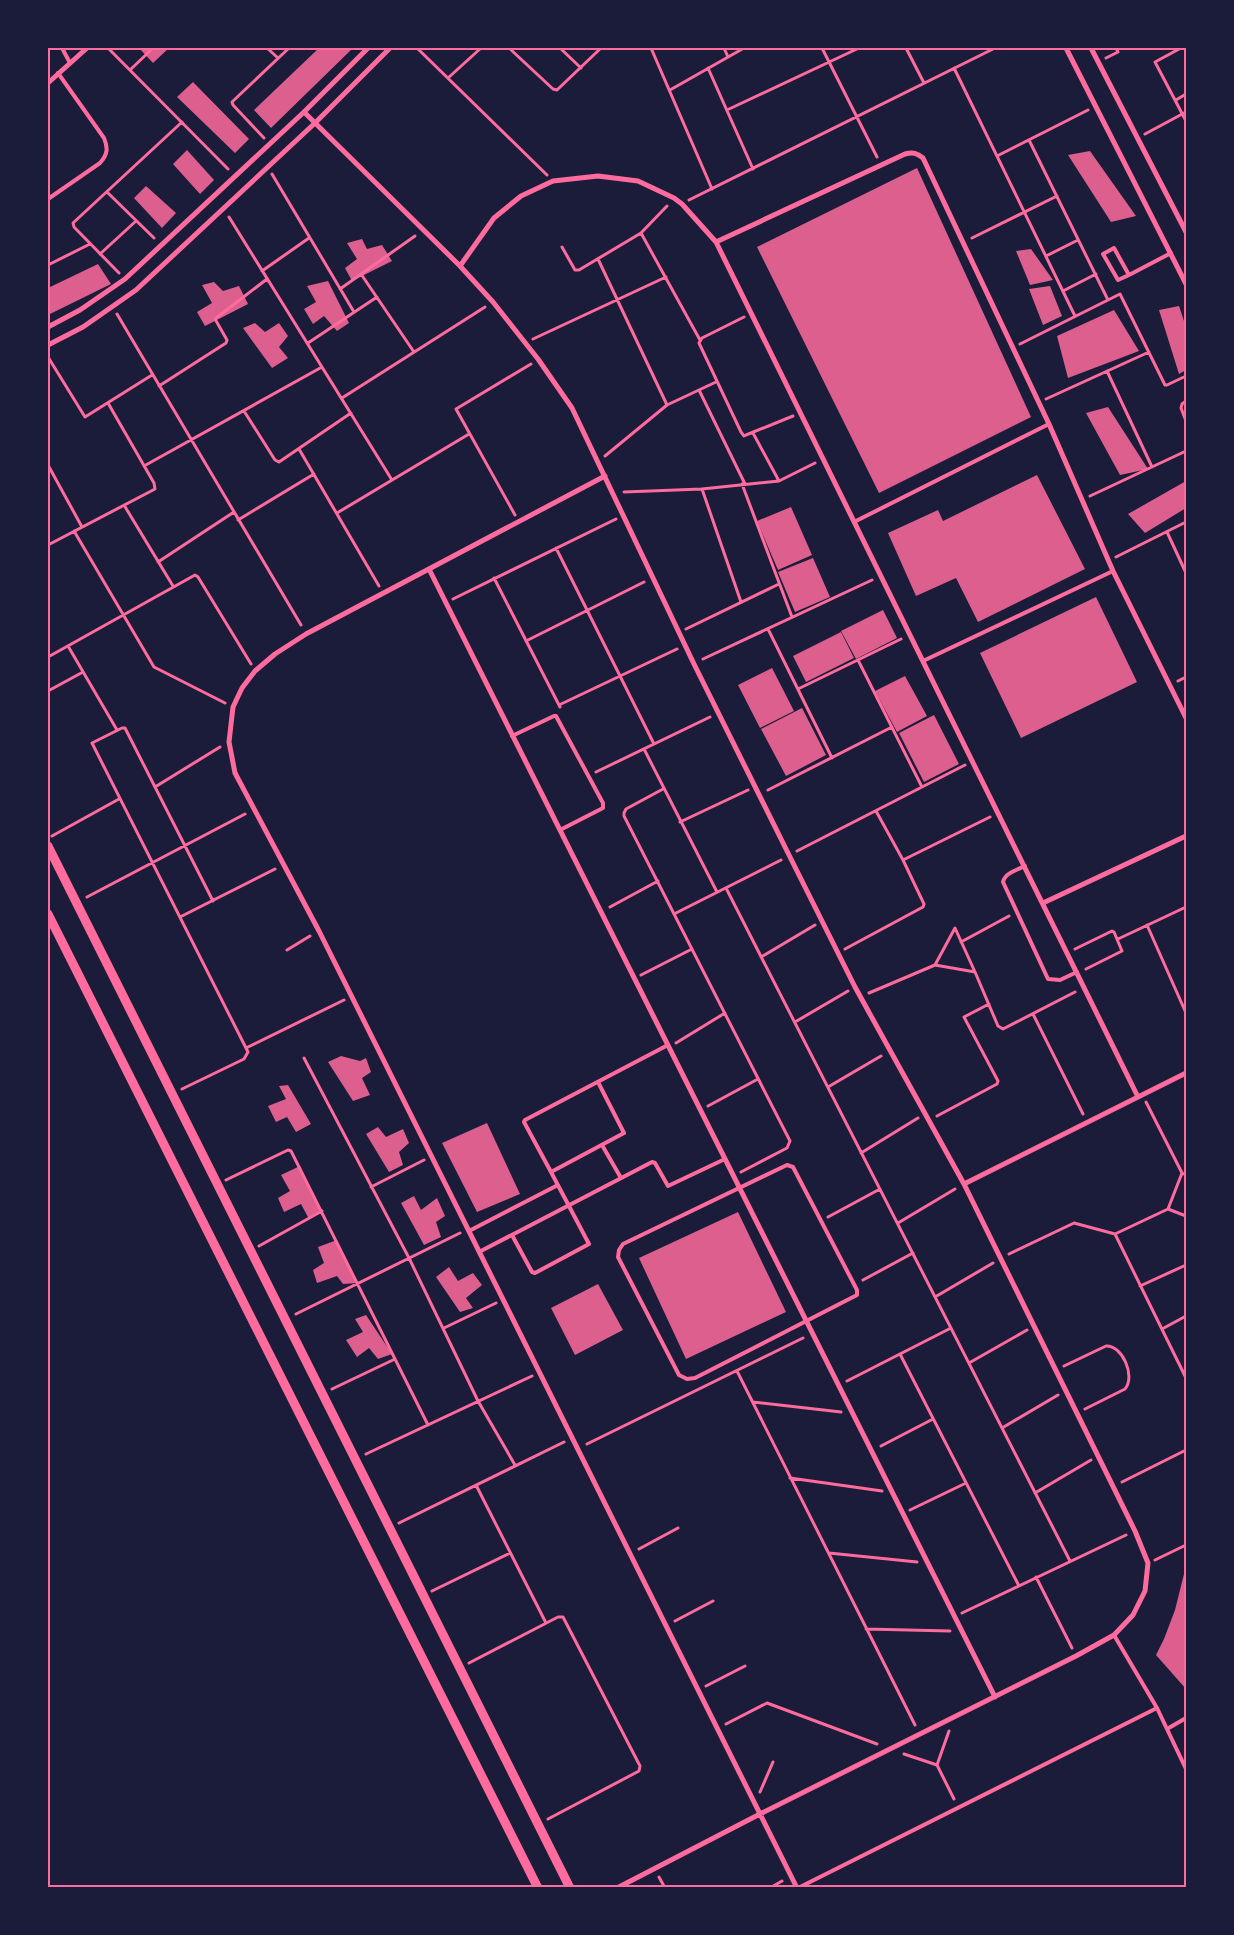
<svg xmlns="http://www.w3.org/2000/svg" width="1234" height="1935" font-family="Manrope,sans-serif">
<rect width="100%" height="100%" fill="#1b1b3a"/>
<path fill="#dd5f8e" d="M139,48H169L153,63Z
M319,48H353L271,128L254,110Z
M193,82L249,139L235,153L177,97Z
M187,150L214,180L200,194L173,164Z
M1090,151L1136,216L1111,222L1068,155Z
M917,168L1031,417L879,493L757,247Z
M146,186L176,213L162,228L134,198Z
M362,239L367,249L382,245L392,261L352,281L345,268L357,259L347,243Z
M1031,249L1053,280L1030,285L1016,251Z
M98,264L111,284L48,315V288Z
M328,281L349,323L337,331L324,316L313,324L304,309L316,302L307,286Z
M214,282L223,291L239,286L248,304L205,326L197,312L212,303L202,285Z
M1050,286L1062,316L1043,325L1029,289Z
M1179,306L1186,327V370L1179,374L1159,310Z
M1114,310L1139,351L1068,378L1057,336Z
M255,323L265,332L279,323L288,336L279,347L288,358L272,368L243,328Z
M1108,407L1148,469L1120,475L1086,413Z
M1037,475L1085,569L978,622L956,578L916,596L888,533L938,510L943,521Z
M1186,481V508L1145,533L1128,514Z
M791,507L812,555L778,570L757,521Z
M813,558L830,597L795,612L778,572Z
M1096,597L1137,682L1021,738L980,653Z
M883,610L897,638L856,659L841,631Z
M841,632L854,658L806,682L793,656Z
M772,668L794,711L760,728L738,685Z
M905,676L927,716L897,732L875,691Z
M802,708L826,755L786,776L761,729Z
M934,715L959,764L924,782L899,733Z
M341,1056L360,1061L366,1058L371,1072L362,1078L370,1095L353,1101L328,1062Z
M288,1085L311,1124L296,1132L287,1117L276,1122L268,1106L286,1099L279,1086Z
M487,1123L520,1194L477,1212L442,1143Z
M378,1127L386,1137L403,1129L409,1143L399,1152L403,1165L389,1172L366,1134Z
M300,1166L322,1211L309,1219L301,1204L284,1212L278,1198L290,1191L281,1175Z
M414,1196L421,1210L437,1198L445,1216L436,1222L441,1237L424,1245L401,1203Z
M738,1212L786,1312L686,1359L639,1258Z
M337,1240L358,1283L343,1284L337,1276L317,1283L313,1270L324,1263L318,1247Z
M449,1267L458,1281L473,1273L482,1285L466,1298L473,1308L460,1312L436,1277Z
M598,1284L623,1330L575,1355L551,1308Z
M366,1315L392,1354L378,1359L369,1348L357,1357L346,1340L363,1332L355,1319Z
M1186,1566V1689L1156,1655L1164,1639L1175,1610Z"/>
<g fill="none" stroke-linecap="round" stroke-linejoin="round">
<path stroke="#ff6b9d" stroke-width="3" d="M108,48L228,169
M267,48L278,58
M417,48L547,175
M509,48L553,89L557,90L601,48
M560,48L581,68
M651,48L712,189
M724,48L728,57
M822,48L877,157
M906,48L924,83
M1181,48L1155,62L1186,121
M1106,58L1118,52L1116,48
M708,68L753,169
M954,68L1075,316
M130,70L153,48
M448,78L481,48
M670,90L744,48
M1176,100L1186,94
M727,110L859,48
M1145,134L1186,112
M264,138L233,105L232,102L289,48
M1029,140L1108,300
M997,156L1088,110
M272,174L354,312
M107,192L154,238
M689,200L995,48
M229,217L392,480
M641,233L700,340
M972,238L1057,196
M562,247L575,270H579L641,233L667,206
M100,254L136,221
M1046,256L1078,240
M598,259L667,405
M48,265L90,244
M262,271L309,238
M119,273L74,227L73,223L182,122
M361,274L414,352
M340,289L415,236
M1063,291L1096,274
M117,314L301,625
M744,317L702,338L699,343L741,432L744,436L746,435L793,416
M533,339L666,277
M308,343L377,297
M1020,344L1120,294L1165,385H1167L1186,376
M48,357L85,417L152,375
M1107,371L1152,467
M159,386L226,343L227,340L215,319L267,279
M699,390L745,484
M342,398L485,307
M1046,399L1149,352
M1186,401L1182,404L1181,408L1186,421
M244,411L275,460L279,462L351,413
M753,433L779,481
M299,449L379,586
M605,456L667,405L716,382
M48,465L82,527
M144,466L322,367
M742,484L792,617
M702,489L741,602
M624,492L702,489L779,481L815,463
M1090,496L1186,451
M124,505L173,586
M337,513L469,434
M515,515L456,409L531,364
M238,520L314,474
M74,531L154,667L225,703
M1167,532L1186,573
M48,545L155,489L154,483L108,403
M556,548L654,744
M1116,557L1186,522
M158,562L234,512
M494,578L560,707
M453,599L616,519
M686,629L779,584
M768,629L832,758
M526,641L644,582
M68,646L117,730
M48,657L195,575L198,577L251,664
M703,659L872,580
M858,660L922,787
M1178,681L1186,677
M798,689L901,639
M48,691L83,672
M559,705L677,649
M644,749L717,892
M596,772L710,717
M155,787L220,747
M663,789L626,809L624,813V816L790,1141L787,1148L741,1172
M768,790L892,727
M680,822L748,790
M52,836L119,799
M797,851L965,765
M903,860L990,817
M726,888L1070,1561
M87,897L245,814
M610,907L658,881
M674,914L781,860
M180,917L275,869
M1147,925L1186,1013
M1118,939L1186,907
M961,942L1009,916
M845,949L923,907L924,904L903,860L876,811
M1075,949L1112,931L1114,932L1122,951L1086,969
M287,950L310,936
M761,957L815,925
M975,972L955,928L935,965L975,972L998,1026L1003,1029L1075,992
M641,975L692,949
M869,993L935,965
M1033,1014L1083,1114
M795,1022L848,991
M676,1043L725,1013
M246,1048L344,1000
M304,1058L409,1258L478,1401L515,1465
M828,1087L881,1056
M182,1089L244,1059L248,1052L92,743L122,728H125L213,901
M1146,1102L1182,1173
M708,1106L758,1079
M937,1116L997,1084L998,1081L964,1017L989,1004
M861,1153L918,1118
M1186,1175L1182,1173L1168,1209L1186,1216
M226,1180L288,1150L291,1151L428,1425
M371,1187L424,1160
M828,1217L880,1189
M898,1223L955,1189
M1115,1234L1186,1378
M259,1246L322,1211
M1009,1254L1074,1223L1115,1234L1168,1209
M863,1280L913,1253
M1140,1286L1186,1265
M935,1297L993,1263
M296,1314L460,1233
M444,1328L496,1303
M1162,1329L1186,1316
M900,1354L1019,1586
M969,1363L1027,1330
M1064,1366L1106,1346C1122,1345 1136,1376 1125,1389L1085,1409
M737,1371L915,1725
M847,1381L951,1328
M332,1389L395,1359
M753,1402L841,1412
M1002,1428L1058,1395
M587,1444L803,1338
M881,1446L933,1419
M366,1454L532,1376
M790,1478L882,1491
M1122,1482L1186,1450
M476,1485L546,1623
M1035,1493L1091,1460
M910,1510L966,1483
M399,1523L564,1442
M639,1549L678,1528
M829,1553L917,1562
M1155,1560L1186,1545
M1036,1577L1072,1648
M432,1591L510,1553
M962,1613L1126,1535
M675,1621L713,1601
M866,1629L950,1631
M469,1663L558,1617H563L640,1766L639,1771L548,1819
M706,1686L745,1666
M726,1724L767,1703L877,1744
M949,1731L937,1765L954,1799
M904,1754L937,1765
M760,1792L773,1762
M659,1877L665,1888
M770,1888L782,1881"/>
<path stroke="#ff6b9d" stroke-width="4" d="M62,48L70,63
M48,199L100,163C108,154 108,148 104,138L58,73
M1129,275L1118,280L1103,254L1114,248L1129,275L1171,253
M854,522L1049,424
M923,661L1113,571
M512,736L554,716H556L603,803V808L560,830
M1025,866C1017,870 1005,873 1003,882L1048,979L1060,980L1077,972
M598,1082L624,1133L551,1172L524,1122L525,1120L668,1045
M602,1145L621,1178
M787,1165L793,1167L857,1290V1295L695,1378L687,1379L679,1375L618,1257L619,1250L623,1244Z
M469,1231L558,1185
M512,1235L532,1272L535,1273L589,1244L551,1172
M479,1252L652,1162L655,1163L668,1186L725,1159
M1114,1635L1157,1708L1186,1769
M1167,1729L1186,1718
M798,1888L1157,1708"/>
<path stroke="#ff6b9d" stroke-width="5" d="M1066,48L1186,284
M1091,48L1186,232
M48,83L87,48
M304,112L460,266L493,302L538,359L572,408L694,664L789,855L855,987L964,1184L1135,1531L1148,1563L1145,1591L1133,1615L1114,1635L1076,1656L760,1814L617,1888
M716,242L905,154C913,152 917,153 923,158L1049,424L1113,571L1186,718
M460,266L494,218L521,196L553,181L598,176L638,181L674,198L682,204L716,242L1138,1097
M48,327L80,310L125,279L304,112L368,48
M48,345L83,327L136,290L315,123L390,48
M605,476L306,634L275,654L255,671L242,688L233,707L229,742L235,773L319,931L797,1888
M429,569L995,1697
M1043,903L1186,836
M964,1184L1186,1073"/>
<path stroke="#ff6b9d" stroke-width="9" d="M48,846L570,1888
M48,914L538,1888"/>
</g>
<rect width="1234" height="1935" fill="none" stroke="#1b1b3a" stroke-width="98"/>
<rect x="49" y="49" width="1136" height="1837" fill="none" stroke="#ff6b9d" stroke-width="2"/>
</svg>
